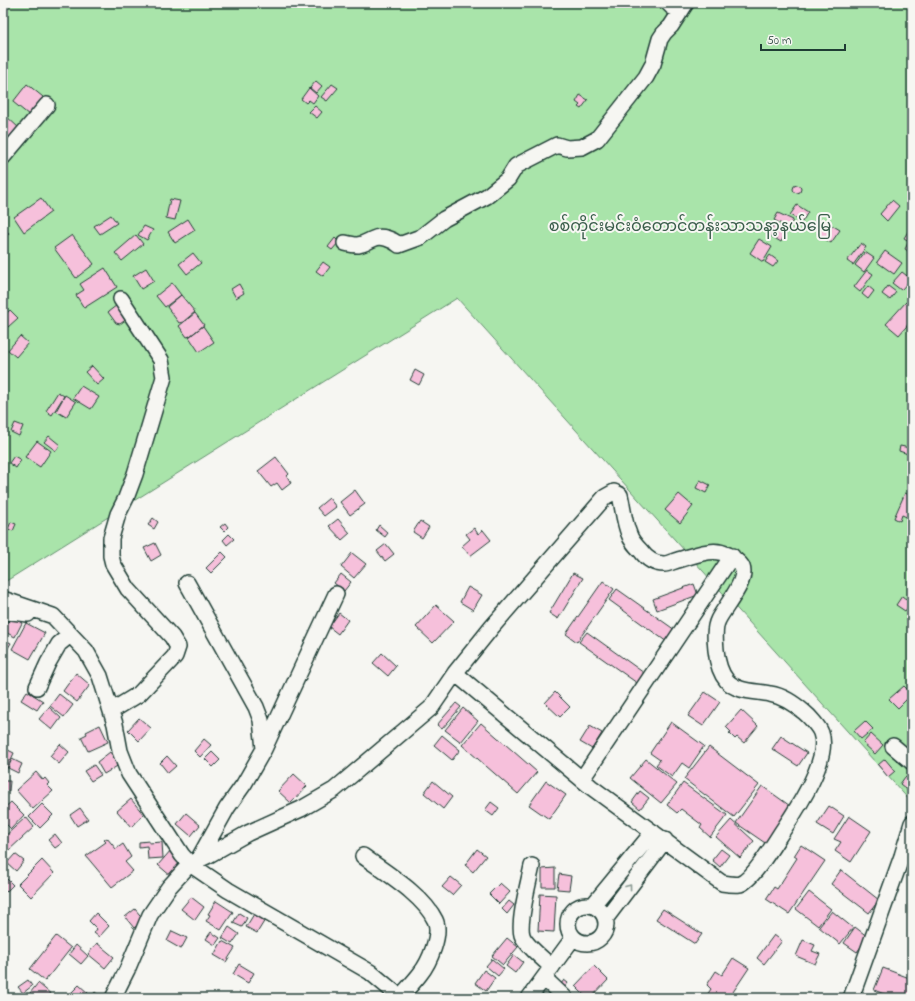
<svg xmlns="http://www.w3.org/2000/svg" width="915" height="1001" font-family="'Indie Flower','Noto Sans Myanmar',sans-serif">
<rect width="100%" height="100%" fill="#f6f6f2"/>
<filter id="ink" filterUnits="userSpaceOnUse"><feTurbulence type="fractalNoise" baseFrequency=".025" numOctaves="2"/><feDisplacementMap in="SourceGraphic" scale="8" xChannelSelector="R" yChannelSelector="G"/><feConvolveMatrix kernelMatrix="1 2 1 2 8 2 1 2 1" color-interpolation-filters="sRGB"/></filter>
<g filter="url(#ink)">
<path fill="#a9e4aa" stroke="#64906f" d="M3,3H912V803L457,298L3,583Z"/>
<path fill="#f6c0db" stroke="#1f3d34" d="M316,81L322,86L316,93L310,88Z
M27,84L43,97L29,115L13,102Z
M332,84L338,88L327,101L321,97Z
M309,88L318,96L313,103L309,100L306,103L301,99Z
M580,95L588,100L581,109L578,107L580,105L576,102Z
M315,106L322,112L317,118L309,112Z
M3,113L21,130L3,149Z
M793 189a4 4 0 1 1 8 0a4 4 0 1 1-8 0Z
M41,198L51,212L24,232L14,217Z
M170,199L180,201L175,220L166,218Z
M892,200L899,206L887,221L880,214Z
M797,205L808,212L802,222L790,215Z
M778,213L793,220L789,228L774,220Z
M111,215L117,223L100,234L94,226Z
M188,219L195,230L175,243L168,232Z
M825,221L840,230L831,243L817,234Z
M775,223L787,231L781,242L768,234Z
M912,225V254L905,249L909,241L904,238Z
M144,226L153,230L147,240L138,235Z
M3,228L9,233L3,240Z
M72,235L94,264L76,278L54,248Z
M136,235L143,244L122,261L115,253Z
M335,238L339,242L332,250L328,247Z
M759,239L772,247L763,262L750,253Z
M861,243L866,247L853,265L847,261Z
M885,251L902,263L894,274L877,262Z
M865,252L874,258L864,272L855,265Z
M193,253L201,263L187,274L179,264Z
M770,255L778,261L773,267L765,262Z
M323,262L330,267L323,276L316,271Z
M105,268L117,287L84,308L76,295L84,290L80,284Z
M146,268L154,281L141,289L133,276Z
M867,270L873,274L860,292L854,287Z
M902,272L911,279L901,290L892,283Z
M172,283L181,295L165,307L156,296Z
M239,284L244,293L236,298L231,289Z
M868,286L874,291L868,299L862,294Z
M888,286L896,292L890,300L882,294Z
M181,295L195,312L183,322L179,323L167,307Z
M121,302L131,316L120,324L116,323L108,312Z
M906,302L912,308V320L899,335L886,324Z
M10,310L18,318L8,327L5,323L7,320L4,316Z
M195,313L204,325L190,336L187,337L179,326Z
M203,326L214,342L199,352L189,337Z
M20,336L28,343L16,357L8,350Z
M92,366L104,379L97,385L85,372Z
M415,370L424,375L419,385L410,380Z
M81,386L99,397L91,409L73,398Z
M58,392L64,396L52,415L46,411Z
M65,395L76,402L66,417L56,411Z
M15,423L23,426L19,436L11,432Z
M49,436L60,445L56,451L44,442Z
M37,441L51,451L40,467L25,457Z
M900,446L910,448L908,454L899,451Z
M14,456L21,460L16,468L9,463Z
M276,457L289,474L287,476L291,483L282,490L277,483L271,487L258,471Z
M700,480L710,485L706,493L696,488Z
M355,490L365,504L350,515L340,502Z
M905,493L912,496V515L911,519L902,515L900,521L894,518Z
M679,494L693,506L680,523L665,510Z
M329,498L336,507L324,516L317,508Z
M153,518L158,522L154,529L148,525Z
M338,519L350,533L342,540L329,526Z
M420,521L429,527L422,538L413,532Z
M11,522L16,524L13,531L8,529Z
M225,523L228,527L224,531L220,527Z
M379,525L388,533L385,537L376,530Z
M474,528L478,534L483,530L491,540L470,556L462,546L470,539L466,534Z
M229,534L234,539L227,545L223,540Z
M155,543L161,555L151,561L144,548Z
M386,544L394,554L385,561L377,551Z
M222,552L227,557L211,573L206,568Z
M352,553L366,564L354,578L341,567Z
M573,573L583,578L558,619L549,613Z
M341,574L351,582L344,591L334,583Z
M603,581L614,589L577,642L566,634Z
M694,584L698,595L657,610L653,599Z
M468,587L482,595L473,610L460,602Z
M617,589L675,630L667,642L609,600Z
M902,596L911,603L905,611L896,605Z
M436,605L454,621L433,643L416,627Z
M339,613L348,620L338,634L329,627Z
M11,617L22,623L15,637L3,631Z
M26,623L45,633L30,659L12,649Z
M587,632L644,673L637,683L579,642Z
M3,639L11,643L3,656Z
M382,653L396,666L388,676L373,663Z
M76,673L90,685L77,702L63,691Z
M904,686L912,694L898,708L889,699Z
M27,691L43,701L37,710L21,700Z
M555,692L570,707L560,717L545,703Z
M705,692L720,702L703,726L688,716Z
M59,694L73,705L64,717L50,706Z
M456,703L461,707L442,729L437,725Z
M49,707L61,718L52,730L39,719Z
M463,708L478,721L461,742L445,730Z
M741,710L758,726L744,743L737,737L735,739L729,733L731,732L726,727Z
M139,718L151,728L139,741L128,730Z
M865,721L873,729L861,739L854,731Z
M671,722L704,746L689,768L682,763L672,777L656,765L660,760L650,753Z
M481,723L537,772L518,794L462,745Z
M100,725L108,742L88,751L81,737L87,734L86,732Z
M590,726L602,733L592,749L580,742Z
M871,734L883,745L875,754L863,743Z
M442,735L460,750L452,760L434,745Z
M781,736L807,753L798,766L772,749Z
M204,739L211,745L200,757L194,751Z
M60,744L69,752L59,764L50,756Z
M709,747L759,785L734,817L684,779Z
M4,748L14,753L5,773L3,772Z
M110,752L119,765L104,774L97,762Z
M212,752L220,760L213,767L205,759Z
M167,756L176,766L168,773L160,763Z
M12,759L22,764L18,773L8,768Z
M646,759L677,784L661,803L630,778Z
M885,759L895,771L888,777L878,765Z
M94,765L101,775L91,781L84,771Z
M36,772L43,780L45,778L49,783L47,785L53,791L33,809L16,790Z
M294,774L307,786L291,803L278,791Z
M905,777L912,782V789L910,792L900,784Z
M4,781H10L9,791L3,790Z
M433,781L452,797L443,809L424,793Z
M546,781L566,795L549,819L529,805Z
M683,783L727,815L710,837L700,828L702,825L681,809L677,813L667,805Z
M762,786L793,808L768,845L736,823Z
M640,791L649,798L640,809L632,802Z
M131,799L144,815L131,827L117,811Z
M11,802L24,815L11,829L3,821V809Z
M491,802L499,808L493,816L485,810Z
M42,804L53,815L40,828L29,817Z
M829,806L844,816L833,834L817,824Z
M80,808L88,819L77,826L70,815Z
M186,813L200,825L191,836L177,824Z
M849,816L871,831L851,862L835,851L841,842L834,839Z
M26,817L34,827L8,851L3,845V838Z
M731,820L754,841L740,858L716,837Z
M55,834L62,843L55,848L48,840Z
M107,838L116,849L123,844L131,857L125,862L133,871L112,887L86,856L106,842L104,840Z
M149,841V843L162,842L163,858L148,859L147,846L139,847V842Z
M801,845L825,861L789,914L766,899L774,887L777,889L797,858L794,856Z
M477,849L486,856L473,872L465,865Z
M721,849L729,855L720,867L712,860Z
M171,850L185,862L172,877L158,865Z
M15,854L24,861L16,871L7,863Z
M42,860L54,873L31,897L18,884Z
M555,868V887H542V869Z
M841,870L879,900L869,913L831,884Z
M559,874L571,876L569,890L557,889Z
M451,877L461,885L452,895L442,887Z
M7,879L13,885L6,892L3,889V883Z
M500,883L510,892L499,904L489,894Z
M809,892L831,909L818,926L796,909Z
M540,894L556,895L554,932L538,931Z
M191,897L204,907L195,920L181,909Z
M216,901L233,912L221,930L206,921L210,915L208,914Z
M509,901L514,905L507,914L502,909Z
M135,909L144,920L134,928L125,917Z
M663,909L702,934L695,944L656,919Z
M832,911L853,928L840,944L819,927Z
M96,913L109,926L99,937L94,933L97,929L89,921Z
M239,913L247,918L242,927L233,923Z
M254,914L265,920L257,933L246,927Z
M229,927L239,934L232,944L222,938Z
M855,927L868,937L857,952L844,943Z
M172,931L187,938L181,949L167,941Z
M211,932L220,938L215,945L206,939Z
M774,935L782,941L764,964L757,958Z
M56,936L71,948L45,981L30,969Z
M507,938L518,947L503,965L492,956Z
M803,940L815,945L812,951L820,954L815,964L796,956Z
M222,941L235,948L226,962L214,955Z
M97,943L114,957L105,968L88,954Z
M76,945L88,956L81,964L69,954Z
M514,955L523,962L515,973L506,966Z
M733,958L749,968L729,998H705L711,989L707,985L716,971L722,975Z
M492,959L504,969L498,976L486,966Z
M239,964L254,973L248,983L233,974Z
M594,966L608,980L591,998H587L575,986Z
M883,968L912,979V998H894L874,990Z
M484,970L495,978L486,991L475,983Z
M28,980L32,986L23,993L18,987Z
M564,980L568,983L564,988L560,985Z
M38,983L52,995L50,998H36L30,993Z
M79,985L88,993L83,998H75L70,994Z
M95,992L102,998H90Z"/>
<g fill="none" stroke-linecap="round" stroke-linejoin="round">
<g stroke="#1f3d34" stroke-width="18">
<path id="minor" d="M668,3L672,7L681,11
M3,157L47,105
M345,243C349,244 354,245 358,245C364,244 368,241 373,239C381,235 392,239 399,245L421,237L444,219L487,196L508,179L516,166L557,145L567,148L582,147L597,139L646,77L653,64L660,39L664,33L671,26L686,3
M187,583L256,707L261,720L264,749
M3,599L53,616L86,651L100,676L115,724L120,751L129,774L182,855L190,864L228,890L370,972L401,998
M3,614L4,611L28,614
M37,687L48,663L59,644L70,635
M111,711L139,694L175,656L178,647L172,637L128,589L113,564L111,556V538L118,514L126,498L135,474L164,377L161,360L121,299
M893,746L912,762
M582,779L732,556
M363,856C386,873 423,895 435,920C442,934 429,963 420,974C414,982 406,990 400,997
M198,860L227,808L244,784L264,749L336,594
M532,866C529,881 518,922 522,935C524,943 545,961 552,967
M568 924a19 19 0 1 1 38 0a19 19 0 1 1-38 0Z
M593,905L653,832
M606,918L665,840
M544,978L565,998
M113,998L127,970L150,915L169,887L190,864L209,855L248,833L301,809L334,790L431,708L455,673L492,627L605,497L614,492L620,495C623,508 624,522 629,534C631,541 636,546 641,551C646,558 654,564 664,564C668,564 674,561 678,560C702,553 720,543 740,564C752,577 724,607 718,620C714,628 715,640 716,650C717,660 720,673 727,681C737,692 756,691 770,694C783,696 793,703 804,712C809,716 819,727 821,733C830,758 799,806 785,827C776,840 754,879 740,884C735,885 728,884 722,883L591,787L455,673
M529,998L573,938
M851,998L902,856L912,823"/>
</g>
<use href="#minor" stroke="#f6f6f2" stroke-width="15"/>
</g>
<defs><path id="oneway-chevron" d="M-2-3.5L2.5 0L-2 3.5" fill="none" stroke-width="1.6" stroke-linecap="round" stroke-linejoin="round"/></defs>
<use stroke="#8a9a93" href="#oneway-chevron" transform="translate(629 887) rotate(-53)"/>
</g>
<g text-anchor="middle" stroke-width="4" stroke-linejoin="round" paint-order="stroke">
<g font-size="16" fill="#3b5e4c" stroke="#f6f6f2">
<text x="690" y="231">စစ်ကိုင်းမင်းဝံတောင်တန်းသာသနာ့နယ်မြေ</text>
</g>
</g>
<rect width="915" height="1001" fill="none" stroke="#f6f6f2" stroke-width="16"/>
<rect x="8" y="8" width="899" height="985" fill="none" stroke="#1f3d34" stroke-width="1.5" filter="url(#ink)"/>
<path d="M761 44v6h84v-6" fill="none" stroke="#1f3d34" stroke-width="2"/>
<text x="767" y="44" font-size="12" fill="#1f3d34" stroke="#f6f6f2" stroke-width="3" paint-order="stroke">50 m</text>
</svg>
